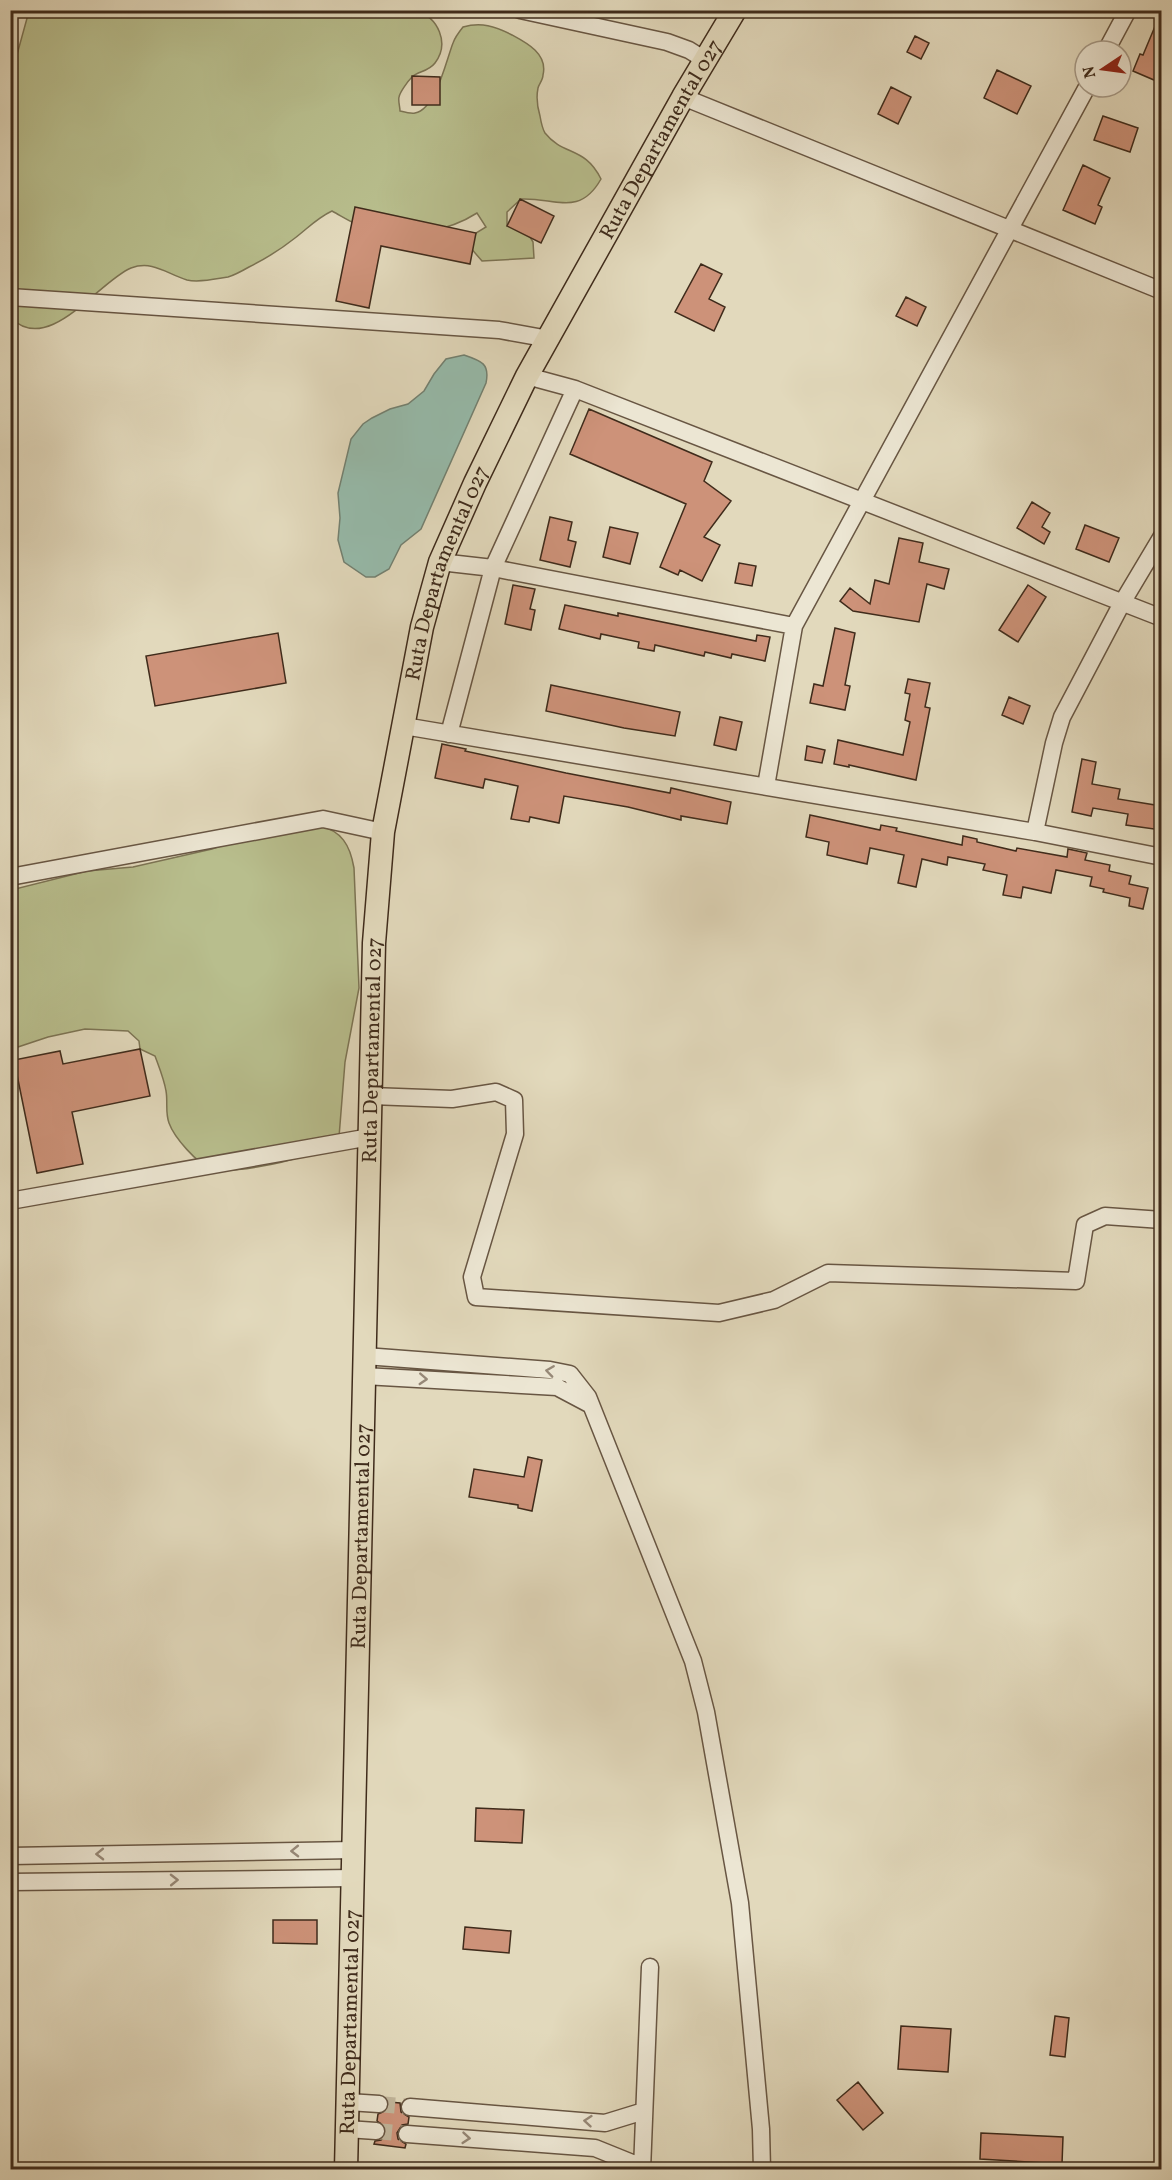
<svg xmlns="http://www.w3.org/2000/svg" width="1172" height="2180" font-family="Vollkorn,serif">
<rect width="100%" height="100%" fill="#e2d9bc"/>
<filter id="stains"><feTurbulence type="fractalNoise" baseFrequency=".00333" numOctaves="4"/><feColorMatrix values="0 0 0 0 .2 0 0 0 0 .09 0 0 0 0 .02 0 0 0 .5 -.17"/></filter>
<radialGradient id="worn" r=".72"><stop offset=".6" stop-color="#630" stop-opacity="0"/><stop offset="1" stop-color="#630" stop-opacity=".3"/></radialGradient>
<path fill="#b8be8d" stroke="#7c7454" stroke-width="1.5" d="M29,11H416C438,17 450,43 435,63C428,72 418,71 412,77C408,81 400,92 399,97C398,101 400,107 400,111C404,112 411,114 415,113C436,109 446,61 453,43C455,37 459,32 463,27C481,22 495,26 512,35C527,43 548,54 543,75C543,80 539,84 538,88C536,98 537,106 540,116C541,122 542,128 545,133C563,156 585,146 601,179C579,218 554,197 521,199L507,212V226L526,230L533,242L534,258L482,261L469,246L476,233L486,227L477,213C449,231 407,239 374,231C360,228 345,218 332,211C317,218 308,228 295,238C280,250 265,259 249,267C242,271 235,275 228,277C215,279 200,283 187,280C167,274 153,260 131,268C99,281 49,356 11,318L10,80Z
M318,825C342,831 350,845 354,868L359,988L345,1062L339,1137C327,1144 314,1151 302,1156C284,1163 230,1174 212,1169C197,1164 174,1137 169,1123C165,1112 168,1101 166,1091C164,1079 159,1067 155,1056L140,1049L139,1041L128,1031L85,1029L48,1037L15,1048L11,1051V890L87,871L133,867L212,849L258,833Z"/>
<path fill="#96bbab" stroke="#738171" stroke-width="1.5" d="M464,355C482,361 490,364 486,383L421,529L401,545L389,569L375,577H366L344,562L338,540L340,518L338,493L351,439L363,424L372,418L390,409L408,404L424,391L434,374L446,359Z"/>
<path fill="#cd9279" stroke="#3f2b1b" stroke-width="1.5" d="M1161,12V83L1133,71L1140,54L1143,55Z
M915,36L929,43L921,59L907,52Z
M997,70L1031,86L1017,114L984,98Z
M412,76L440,77V105H412Z
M891,87L911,97L898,124L878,114Z
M1103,116L1138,128L1130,152L1094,140Z
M1083,165L1110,178L1098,205L1102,207L1095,224L1063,210Z
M520,199L554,216L541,243L507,226Z
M355,207L476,233L470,264L381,246L369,308L336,301Z
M701,264L722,274L709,299L725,307L714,331L675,312Z
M906,297L926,307L917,326L896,316Z
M589,409L712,462L704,481L731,501L704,537L720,545L702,581L680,570L678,575L660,567L686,504L570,454Z
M1032,502L1050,513L1042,527L1050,532L1044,544L1017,528Z
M550,517L572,522L568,540L576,542L570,567L540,560Z
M1085,525L1119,538L1109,562L1076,549Z
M610,527L638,533L630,564L603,557Z
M899,538L923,543L919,562L949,569L944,589L927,584L919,622L853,611L840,601L850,588L870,604L875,580L889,584Z
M739,563L756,566L752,586L735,583Z
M513,585L535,589L530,609L535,610L531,630L505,624Z
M1028,585L1046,597L1018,642L999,630Z
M565,605L618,616V613L756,641L757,635L770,637L765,661L732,654L731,658L705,652L704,656L655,645L654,651L638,648L639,642L601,634L600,639L559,629Z
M835,628L855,633L845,685L850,686L845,710L810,703L814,684L823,686Z
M278,633L286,683L155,706L146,656Z
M908,679L930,683L925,707L930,708L916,780L849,765V767L834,764L838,740L903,755L910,722L905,720L910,694L905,693Z
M551,685L680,712L675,736L624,728L546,711Z
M1009,697L1030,706L1023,724L1002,715Z
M720,717L742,722L736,750L714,745Z
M442,744L466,749L465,751L566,773L670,793L671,788L731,802L727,824L681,816V820L628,807L564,796L559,823L530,817L529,822L511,819L518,786L485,779L483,788L435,778Z
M807,746L825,750L822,763L805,760Z
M1082,759L1096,762L1092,784L1120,789L1118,799L1161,806V830L1126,825L1128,814L1093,808L1091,816L1072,812Z
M810,815L880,830L881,825L897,828L896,831L962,845L963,836L977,839V842L1016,851L1017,848L1067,857L1068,849L1087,853L1085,860L1110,865L1109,871L1131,876L1129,884L1148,888L1143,909L1129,906L1130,898L1103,892L1104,889L1090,886L1092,877L1056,870L1051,893L1023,887L1021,898L1003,895L1007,875L983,870L985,864L948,857L947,865L922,859L916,887L898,883L904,855L870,848L867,864L827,855L829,842L806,837Z
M140,1049L150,1096L72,1112L83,1164L37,1173L14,1060L60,1051L63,1064Z
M528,1457L542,1460L532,1511L518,1508V1505L469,1497L474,1469L524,1477Z
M476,1808L524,1810L522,1843L475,1841Z
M273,1920H317V1944L273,1943Z
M465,1927L511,1931L509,1953L463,1949Z
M1055,2016L1069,2018L1065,2057L1050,2055Z
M901,2026L951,2029L948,2072L898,2069Z
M858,2082L883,2113L863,2130L837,2100Z
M389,2102L400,2103L401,2112L409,2117L408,2124L402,2125L397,2133L398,2139L406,2144L405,2148L374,2144L375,2141L381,2140L385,2136L386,2127L377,2121L378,2114L387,2110Z
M981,2133L1063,2137L1062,2164L980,2159Z"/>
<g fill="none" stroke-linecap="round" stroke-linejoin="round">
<path stroke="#c1b69c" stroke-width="16" stroke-dasharray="16 8" stroke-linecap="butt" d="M379,2104L410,2107
M376,2131L407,2134"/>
<g stroke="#685643" stroke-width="19">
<path id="minor" d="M520,10L667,42L689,50L705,60
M1106,51L1128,10
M683,97L1162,291
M10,297L499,330L549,339
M527,376L575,389L1162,618
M440,562L493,568L794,626L1087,87
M404,726L1035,832L1162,857
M449,734L493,568L575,389
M766,786L794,626
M1035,832L1054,743L1062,717L1122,603L1162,536
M10,877L323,819L383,832
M371,1096L452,1099L496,1092L514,1100L515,1134L472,1277L476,1297L719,1313L774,1300L828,1273L1076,1281L1085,1225L1105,1216L1162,1220
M10,1201L370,1137
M365,1356L550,1370L570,1374L588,1397L693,1661L706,1712L740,1903L761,2129L762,2170
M364,1376L557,1387L591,1405
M10,1856L354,1850
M10,1882L353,1878
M348,2102L379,2104
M410,2107L605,2123L644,2111
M347,2129L376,2131
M407,2134L595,2148L642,2167
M642,2170L650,1967"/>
</g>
<g stroke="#3f2b1b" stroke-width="25">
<g id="major">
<path id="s1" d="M346,2170L374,943L383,832L422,627L440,562L475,483L527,376L683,97L735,10"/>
</g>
</g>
<use href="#minor" stroke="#ece6d3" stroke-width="16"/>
<use href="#major" stroke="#e2d9bc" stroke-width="22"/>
</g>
<defs><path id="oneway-chevron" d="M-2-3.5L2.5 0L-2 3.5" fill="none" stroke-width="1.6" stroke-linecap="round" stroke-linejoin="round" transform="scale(1.5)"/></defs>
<g stroke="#968877">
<use href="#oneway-chevron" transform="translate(550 1371) rotate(-172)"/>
<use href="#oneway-chevron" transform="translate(423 1379) rotate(3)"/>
<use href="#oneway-chevron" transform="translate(295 1851) rotate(179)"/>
<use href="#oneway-chevron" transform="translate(100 1854) rotate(179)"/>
<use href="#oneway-chevron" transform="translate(174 1880) rotate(-1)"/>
<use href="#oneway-chevron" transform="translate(588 2121) rotate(-175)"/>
<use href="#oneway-chevron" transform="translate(466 2138) rotate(5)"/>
</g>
<g text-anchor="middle" stroke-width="4.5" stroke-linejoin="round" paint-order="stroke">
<g font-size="21" fill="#3f2b1b" stroke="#ece6d3">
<text dy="7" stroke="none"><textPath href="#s1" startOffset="2092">Ruta Departamental 027</textPath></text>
<text dy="7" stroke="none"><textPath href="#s1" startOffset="1606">Ruta Departamental 027</textPath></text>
<text dy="7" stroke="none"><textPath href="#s1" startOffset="1120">Ruta Departamental 027</textPath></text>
<text dy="7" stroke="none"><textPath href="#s1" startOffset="634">Ruta Departamental 027</textPath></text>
<text dy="7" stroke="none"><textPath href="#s1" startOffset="148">Ruta Departamental 027</textPath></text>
</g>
</g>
<rect width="1172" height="2180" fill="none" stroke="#e2d9bc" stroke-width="36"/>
<rect x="12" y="12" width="1148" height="2156" fill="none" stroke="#3f2b1b" stroke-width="3"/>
<rect x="18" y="18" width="1136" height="2144" fill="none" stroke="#3f2b1b" stroke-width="1.5"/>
<g transform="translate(1103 69) rotate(257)"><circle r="28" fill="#ece6d3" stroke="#a79b89" stroke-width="1.5"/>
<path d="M0-4.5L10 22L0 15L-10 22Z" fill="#8f2418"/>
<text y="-9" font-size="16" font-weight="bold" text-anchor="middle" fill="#3f2b1b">N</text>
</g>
<rect width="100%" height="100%" filter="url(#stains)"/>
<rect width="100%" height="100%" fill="url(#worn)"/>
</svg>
